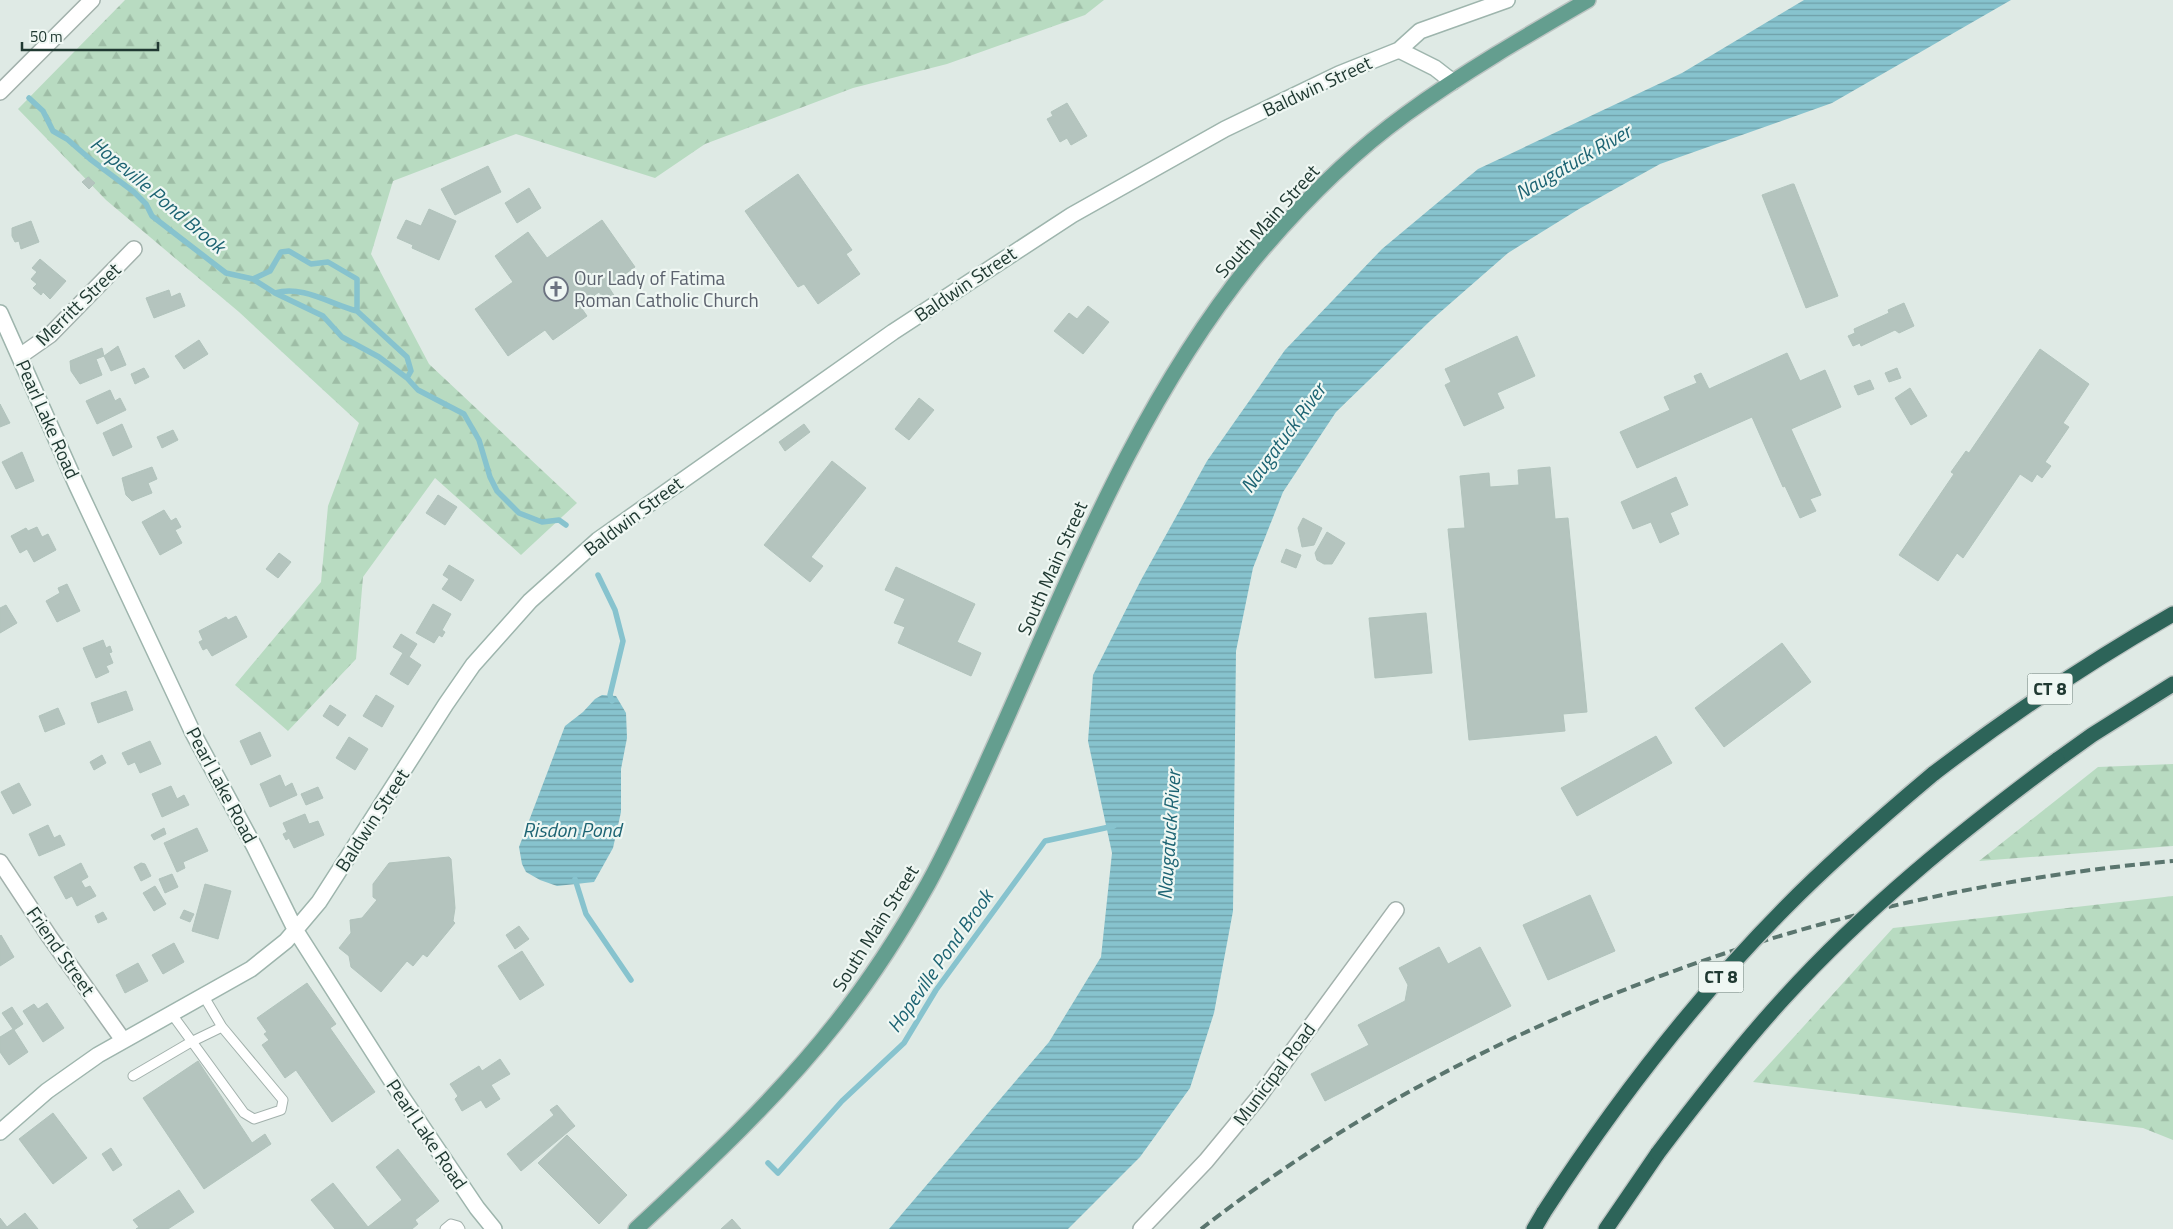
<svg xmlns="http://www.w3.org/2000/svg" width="2173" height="1229" font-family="'Titillium Web',sans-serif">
<defs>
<pattern id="forest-firs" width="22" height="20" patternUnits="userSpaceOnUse" patternTransform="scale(1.25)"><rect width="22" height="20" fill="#b8dbc1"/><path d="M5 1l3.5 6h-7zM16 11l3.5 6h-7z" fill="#9ebda6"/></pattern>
<pattern id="water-rules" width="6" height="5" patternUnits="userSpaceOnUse" patternTransform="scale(1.25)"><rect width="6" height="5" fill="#87c3ce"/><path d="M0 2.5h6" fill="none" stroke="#6e9fa8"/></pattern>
</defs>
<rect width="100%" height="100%" fill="#dfeae5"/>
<path fill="url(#forest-firs)" d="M125,0H1104L1085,15L947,64L853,88L705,144L655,178L516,134L393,181L371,254L429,364L577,503L521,555L435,478L363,577L356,659L288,731L235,685L321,582L328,506L359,423L239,312L106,200L18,109Z
M2173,764V846L1979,861L2098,767Z
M2173,896V1140L2143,1128L1753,1082L1893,928Z"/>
<path fill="url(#water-rules)" d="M1804,0H2011L1832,103L1660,164L1579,209L1508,253L1429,322L1336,412L1283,492L1253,568L1236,651L1233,911L1214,1013L1190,1088L1140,1157L1068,1229H889L1049,1042L1101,957L1112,853L1088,741L1093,675L1141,580L1207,461L1285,350L1382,249L1478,169L1682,73Z
M602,695L616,696L626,713L627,738L621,769V812L613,848L594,882L557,886L540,880L526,872L522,864L519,847L565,726L583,712L595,699Z"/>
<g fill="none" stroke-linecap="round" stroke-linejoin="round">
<path stroke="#87c3ce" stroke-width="5.5" d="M29,98L43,111L53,131L67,139L90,159L134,192L146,204L152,216L226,273L253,279L270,271L281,252L289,251L311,264L328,262L357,279V311L407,357L411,371L407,378L418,390L464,414L479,440L490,477L497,491L519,513L542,522L559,520L566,525
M253,279L275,293L323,316L342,337L379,357L407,378
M275,293C303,285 330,304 357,311
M598,575L615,610L623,641L610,695L612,701
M575,879L586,914L631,980
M768,1163L778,1173L842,1101L904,1043L936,990L1045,841L1114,826"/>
</g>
<path fill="#b4c4be" stroke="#b1c3bc" d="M1067,103L1087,136L1071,145L1067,138L1060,142L1047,119L1053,116L1051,112Z
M488,166L501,192L455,215L441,189Z
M798,174L852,250L846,254L860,274L818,304L804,284L798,287L745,211Z
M88,177L95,183L89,189L82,182Z
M1792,184H1794L1838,296L1806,308L1762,195Z
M529,188L541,208L517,223L505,203Z
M429,209L456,221L439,260L412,248L413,245L397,238L406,220L421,226Z
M602,220L635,267L608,286L615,297L607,303L599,292L580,306L587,316L553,340L545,330L508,356L475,309L513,282L495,256L528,232L547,258Z
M31,221L39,242L21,249L19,241L15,242L12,236V228Z
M40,259L66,281L50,299L43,292L41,295L33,288L37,284L31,279L37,272L32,268Z
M169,290L171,297L180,293L185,306L154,318L146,298Z
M1904,303L1914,326L1899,333L1895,330L1861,346L1860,343L1853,346L1848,336L1855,333L1854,329L1889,313L1888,310Z
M1088,306L1109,322L1083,354L1054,331L1069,313L1077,319Z
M1517,336L1535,376L1497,393L1504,408L1464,426L1445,385L1451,382L1445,369Z
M199,340L208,354L184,369L175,356Z
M118,346L126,365L111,371L104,356L96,359L102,375L80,384L71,371L70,361L102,348L104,356Z
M2040,349L2089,384L2063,423L2069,427L2045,462L2051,466L2042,478L2037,474L2032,482L2020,474L1963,558L1957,553L1938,581L1899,555L1954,474L1951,472L1966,451L1969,453Z
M1787,353L1800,381L1825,370L1841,407L1791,429L1821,495L1810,499L1816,511L1800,518L1785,486L1783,487L1752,417L1637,468L1620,432L1670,410L1664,397L1697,383L1694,376L1701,373L1709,389Z
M144,368L149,377L135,384L131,374Z
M1897,368L1901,378L1889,382L1885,373Z
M1870,380L1874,389L1858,395L1854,386Z
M1910,388L1927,416L1911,425L1895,398Z
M110,390L115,401L120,398L126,410L97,424L86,401Z
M919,398L934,410L909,440L895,429Z
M0,404L10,423L0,427Z
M122,424L132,447L113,456L103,433Z
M804,424L810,432L785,451L779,442Z
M173,430L178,440L162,448L157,437Z
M22,452L34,481L16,489L2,462Z
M832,461L866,488L811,557L823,566L810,582L764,545Z
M152,467L157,479L148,483L152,493L132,501L126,495L122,478Z
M1550,467L1555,519L1568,518L1587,712L1563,714L1565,731L1469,740L1448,529L1465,528L1460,476L1489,473L1490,487L1519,485L1518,470Z
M1676,477L1688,505L1670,513L1679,534L1660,543L1651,522L1633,529L1621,502Z
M438,495L457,507L445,525L426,513Z
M164,510L171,521L176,518L181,527L175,530L182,543L160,555L142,522Z
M1303,518L1322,528L1314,545L1302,547L1298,528Z
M37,527L42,537L48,534L56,550L34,562L27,549L20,553L11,536L26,528L28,531Z
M1327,532L1345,543L1332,564H1324L1317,560L1315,553Z
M1286,549L1301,555L1296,568L1281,562Z
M279,553L291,562L278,578L266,569Z
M449,565L474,580L461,601L442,589L449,579L443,575Z
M896,567L975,604L957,642L981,653L971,676L898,643L905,627L894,623L905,599L885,590Z
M67,584L80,611L57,622L46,601L60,593L58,588Z
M433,604L451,614L442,630L445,632L442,637L439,635L434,643L416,633Z
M6,605L17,623L0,633V608Z
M1426,613L1432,673L1375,678L1369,618Z
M236,616L247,637L212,656L207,648L203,650L199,642L203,640L199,631L226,617L228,620Z
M401,634L417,644L409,657L421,665L408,685L390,674L403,653L393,647Z
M103,640L106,648L110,646L112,652L109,653L113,663L106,666L109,672L96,678L83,648Z
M1782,643L1811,682L1724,747L1695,708Z
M126,691L133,710L98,723L91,703Z
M376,695L394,706L382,727L363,716Z
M330,705L346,715L338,726L323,716Z
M58,708L65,724L45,732L39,716Z
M260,732L271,756L251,765L240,741Z
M1656,736L1672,763L1577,816L1561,788Z
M349,737L368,749L355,770L336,758Z
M150,741L161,764L140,773L135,762L128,765L122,753Z
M102,755L106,763L94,770L90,762Z
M280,775L285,787L292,783L297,795L270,807L260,784Z
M19,783L31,805L13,814L1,792Z
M171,786L177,799L184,795L189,805L162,817L152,794Z
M318,787L323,798L306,805L301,794Z
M305,814L309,824L318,821L324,835L294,848L289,838L286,840L283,834L287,832L283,823Z
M48,825L54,838L60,835L65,845L39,856L29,834Z
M164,828L166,834L154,840L151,835Z
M197,828L208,851L183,862L185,868L177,872L164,843Z
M449,857L451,859L455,908L453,921L455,923L427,957L423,954L413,966L407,961L381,992L351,967L349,956L339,948L351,933L350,920L362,918L377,900L373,897V884L389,863Z
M81,863L88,877L81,881L85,888L90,886L96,896L77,906L72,896L66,899L54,877Z
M141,863L145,864L151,876L141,881L134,867Z
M172,874L178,887L165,893L159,879Z
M205,884L231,891L218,939L192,931Z
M155,886L166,904L154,911L143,893Z
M1590,895L1615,951L1548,980L1523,925Z
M184,910L194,914L190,922L180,918Z
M103,912L107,919L98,923L95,916Z
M519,926L529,939L515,949L506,935Z
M1,935L14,957L0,966V936Z
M174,943L184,962L163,974L152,955Z
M1439,947L1448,964L1480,947L1511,1006L1325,1101L1311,1074L1369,1045L1358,1025L1405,1001L1408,985L1399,968Z
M522,951L544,985L520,1000L498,966Z
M138,963L148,981L125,993L116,975Z
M307,983L336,1024L330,1028L375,1092L332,1122L296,1070L285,1078L262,1045L269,1040L264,1034L267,1032L257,1018Z
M47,1003L64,1028L43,1042L23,1011L34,1004L38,1009Z
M12,1007L23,1024L14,1030L28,1052L9,1065L0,1052V1037L13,1029L2,1013Z
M500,1059L510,1074L491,1085L500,1099L486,1108L481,1100L462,1111L455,1099L458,1096L450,1084L479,1066L482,1071Z
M198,1061L252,1143L265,1134L271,1144L204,1189L143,1098Z
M557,1105L575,1126L521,1171L507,1154L554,1115L550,1110Z
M53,1113L87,1158L53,1184L19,1139Z
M567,1135L627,1195L599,1224L538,1163Z
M111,1148L122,1165L113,1171L102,1154Z
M398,1149L439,1201L415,1220L418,1224L412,1229H335L311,1200L333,1183L368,1227L402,1200L376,1167Z
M179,1190L194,1212L168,1229H136L139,1227L133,1220Z
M25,1213L38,1229H0V1218L7,1227Z
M732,1219L741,1229H721Z"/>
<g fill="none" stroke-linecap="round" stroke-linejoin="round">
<g stroke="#a2b1ac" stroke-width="11">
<path id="service" d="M171,1013L244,1113L254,1119L281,1110L283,1100L222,1027L203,995
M133,1076L191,1042L222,1027
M445,1229L451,1224L458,1226L460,1229"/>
</g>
<g stroke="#a2b1ac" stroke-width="18">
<path id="minor" d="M0,92L92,0
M20,356L50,335L134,249
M0,862L49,936L123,1040
M1141,1229L1206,1161L1258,1098L1396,910"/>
</g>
<g stroke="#9eb5ad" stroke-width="18">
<path id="secondary" d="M1399,50L1435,68L1453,82
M0,313L77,486L193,733L254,846L296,931L398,1091L477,1208L494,1229
M0,1132L47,1091L98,1055L251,969L286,941L319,902L446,704L473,665L530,601L598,540L893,332L1072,215L1225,129L1339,74L1399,50L1420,31L1507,0"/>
</g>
<g stroke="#bcc4c2" stroke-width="18">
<path id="primary" d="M636,1229C706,1164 777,1098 836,1023C870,980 901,932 928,884C955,835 977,784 1000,733C1073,570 1138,403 1251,263C1296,209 1348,156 1406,114C1464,72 1526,36 1588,0"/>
</g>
<g stroke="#bcc4c2" stroke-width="18">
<path id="motorway" d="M2057,760L2092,735L2173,684
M1933,774C2010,715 2089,662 2173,614
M1534,1229L1544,1212
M1606,1229L1658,1153"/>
</g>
<use href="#service" stroke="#fff" stroke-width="9"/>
<use href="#minor" stroke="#fff" stroke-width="15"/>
<use href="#secondary" stroke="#fff" stroke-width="15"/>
<use href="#primary" stroke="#649e8f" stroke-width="15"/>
<use href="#motorway" stroke="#2d6459" stroke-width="15"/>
<path stroke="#5a756e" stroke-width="4" stroke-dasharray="10 5" stroke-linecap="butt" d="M1201,1229C1479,1014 1824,892 2173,861"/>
<g stroke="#bcc4c2" stroke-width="18" stroke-linecap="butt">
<path id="motorway-bridge" d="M1658,1153C1698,1100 1739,1047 1784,998C1866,908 1960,832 2057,760
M1544,1212C1614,1104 1694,1000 1785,908C1832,860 1882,817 1933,774"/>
</g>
<use href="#motorway-bridge" stroke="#2d6459" stroke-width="15"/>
</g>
<defs>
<g id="church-ring" transform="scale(1.25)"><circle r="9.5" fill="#eff7f3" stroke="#6b7280" stroke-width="1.5"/><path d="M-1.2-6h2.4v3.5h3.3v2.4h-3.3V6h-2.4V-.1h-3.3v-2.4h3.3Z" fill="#6b7280"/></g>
</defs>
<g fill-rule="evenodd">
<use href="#church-ring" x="556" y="289"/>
</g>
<g text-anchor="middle" stroke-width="4.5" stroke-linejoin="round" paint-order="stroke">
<g fill="#eff7f3" stroke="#5e726c" stroke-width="1">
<rect x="2027.5" y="673.5" width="45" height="31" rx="4"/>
<rect x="1698.5" y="961.5" width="45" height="31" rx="4"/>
</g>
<g font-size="18" font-weight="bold" fill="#203932">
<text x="2050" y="695">CT 8</text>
<text x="1721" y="983">CT 8</text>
</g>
<g font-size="19" fill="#203932" stroke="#eff7f3">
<text transform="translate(1317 86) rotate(-25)" y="7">Baldwin Street</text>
<text transform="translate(1267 221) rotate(-48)" y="7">South Main Street</text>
<text transform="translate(965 284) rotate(-34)" y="7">Baldwin Street</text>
<text transform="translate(78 304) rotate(-44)" y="7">Merritt Street</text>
<text transform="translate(48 419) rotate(66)" y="7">Pearl Lake Road</text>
<text transform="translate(633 516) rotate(-37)" y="7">Baldwin Street</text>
<text transform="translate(1052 568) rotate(-66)" y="7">South Main Street</text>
<text transform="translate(222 785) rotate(62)" y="7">Pearl Lake Road</text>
<text transform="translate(372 820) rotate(-57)" y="7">Baldwin Street</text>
<text transform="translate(875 928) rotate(-58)" y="7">South Main Street</text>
<text transform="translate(61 951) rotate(55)" y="7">Friend Street</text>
<text transform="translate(1274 1074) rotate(-53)" y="7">Municipal Road</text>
<text transform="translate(427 1134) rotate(56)" y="7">Pearl Lake Road</text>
</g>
<g font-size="19" fill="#5b616d" stroke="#eff7f3" text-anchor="start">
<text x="574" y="285">Our Lady of Fatima<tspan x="574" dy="22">Roman Catholic Church</tspan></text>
</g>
<g font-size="20" font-style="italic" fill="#1d6473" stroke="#eff7f3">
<text transform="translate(1573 162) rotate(-30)" y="7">Naugatuck River</text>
<text transform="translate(158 195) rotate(40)" y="7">Hopeville Pond Brook</text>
<text transform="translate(1283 438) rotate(-54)" y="7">Naugatuck River</text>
<text x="572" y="837">Risdon Pond</text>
<text transform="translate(1169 835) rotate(-86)" y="7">Naugatuck River</text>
<text transform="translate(940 961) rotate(-55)" y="7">Hopeville Pond Brook</text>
</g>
</g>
<path d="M22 42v8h136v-8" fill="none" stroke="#203932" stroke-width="2.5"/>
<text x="30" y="42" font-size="15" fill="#203932" stroke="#eff7f3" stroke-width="4" paint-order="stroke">50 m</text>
</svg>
